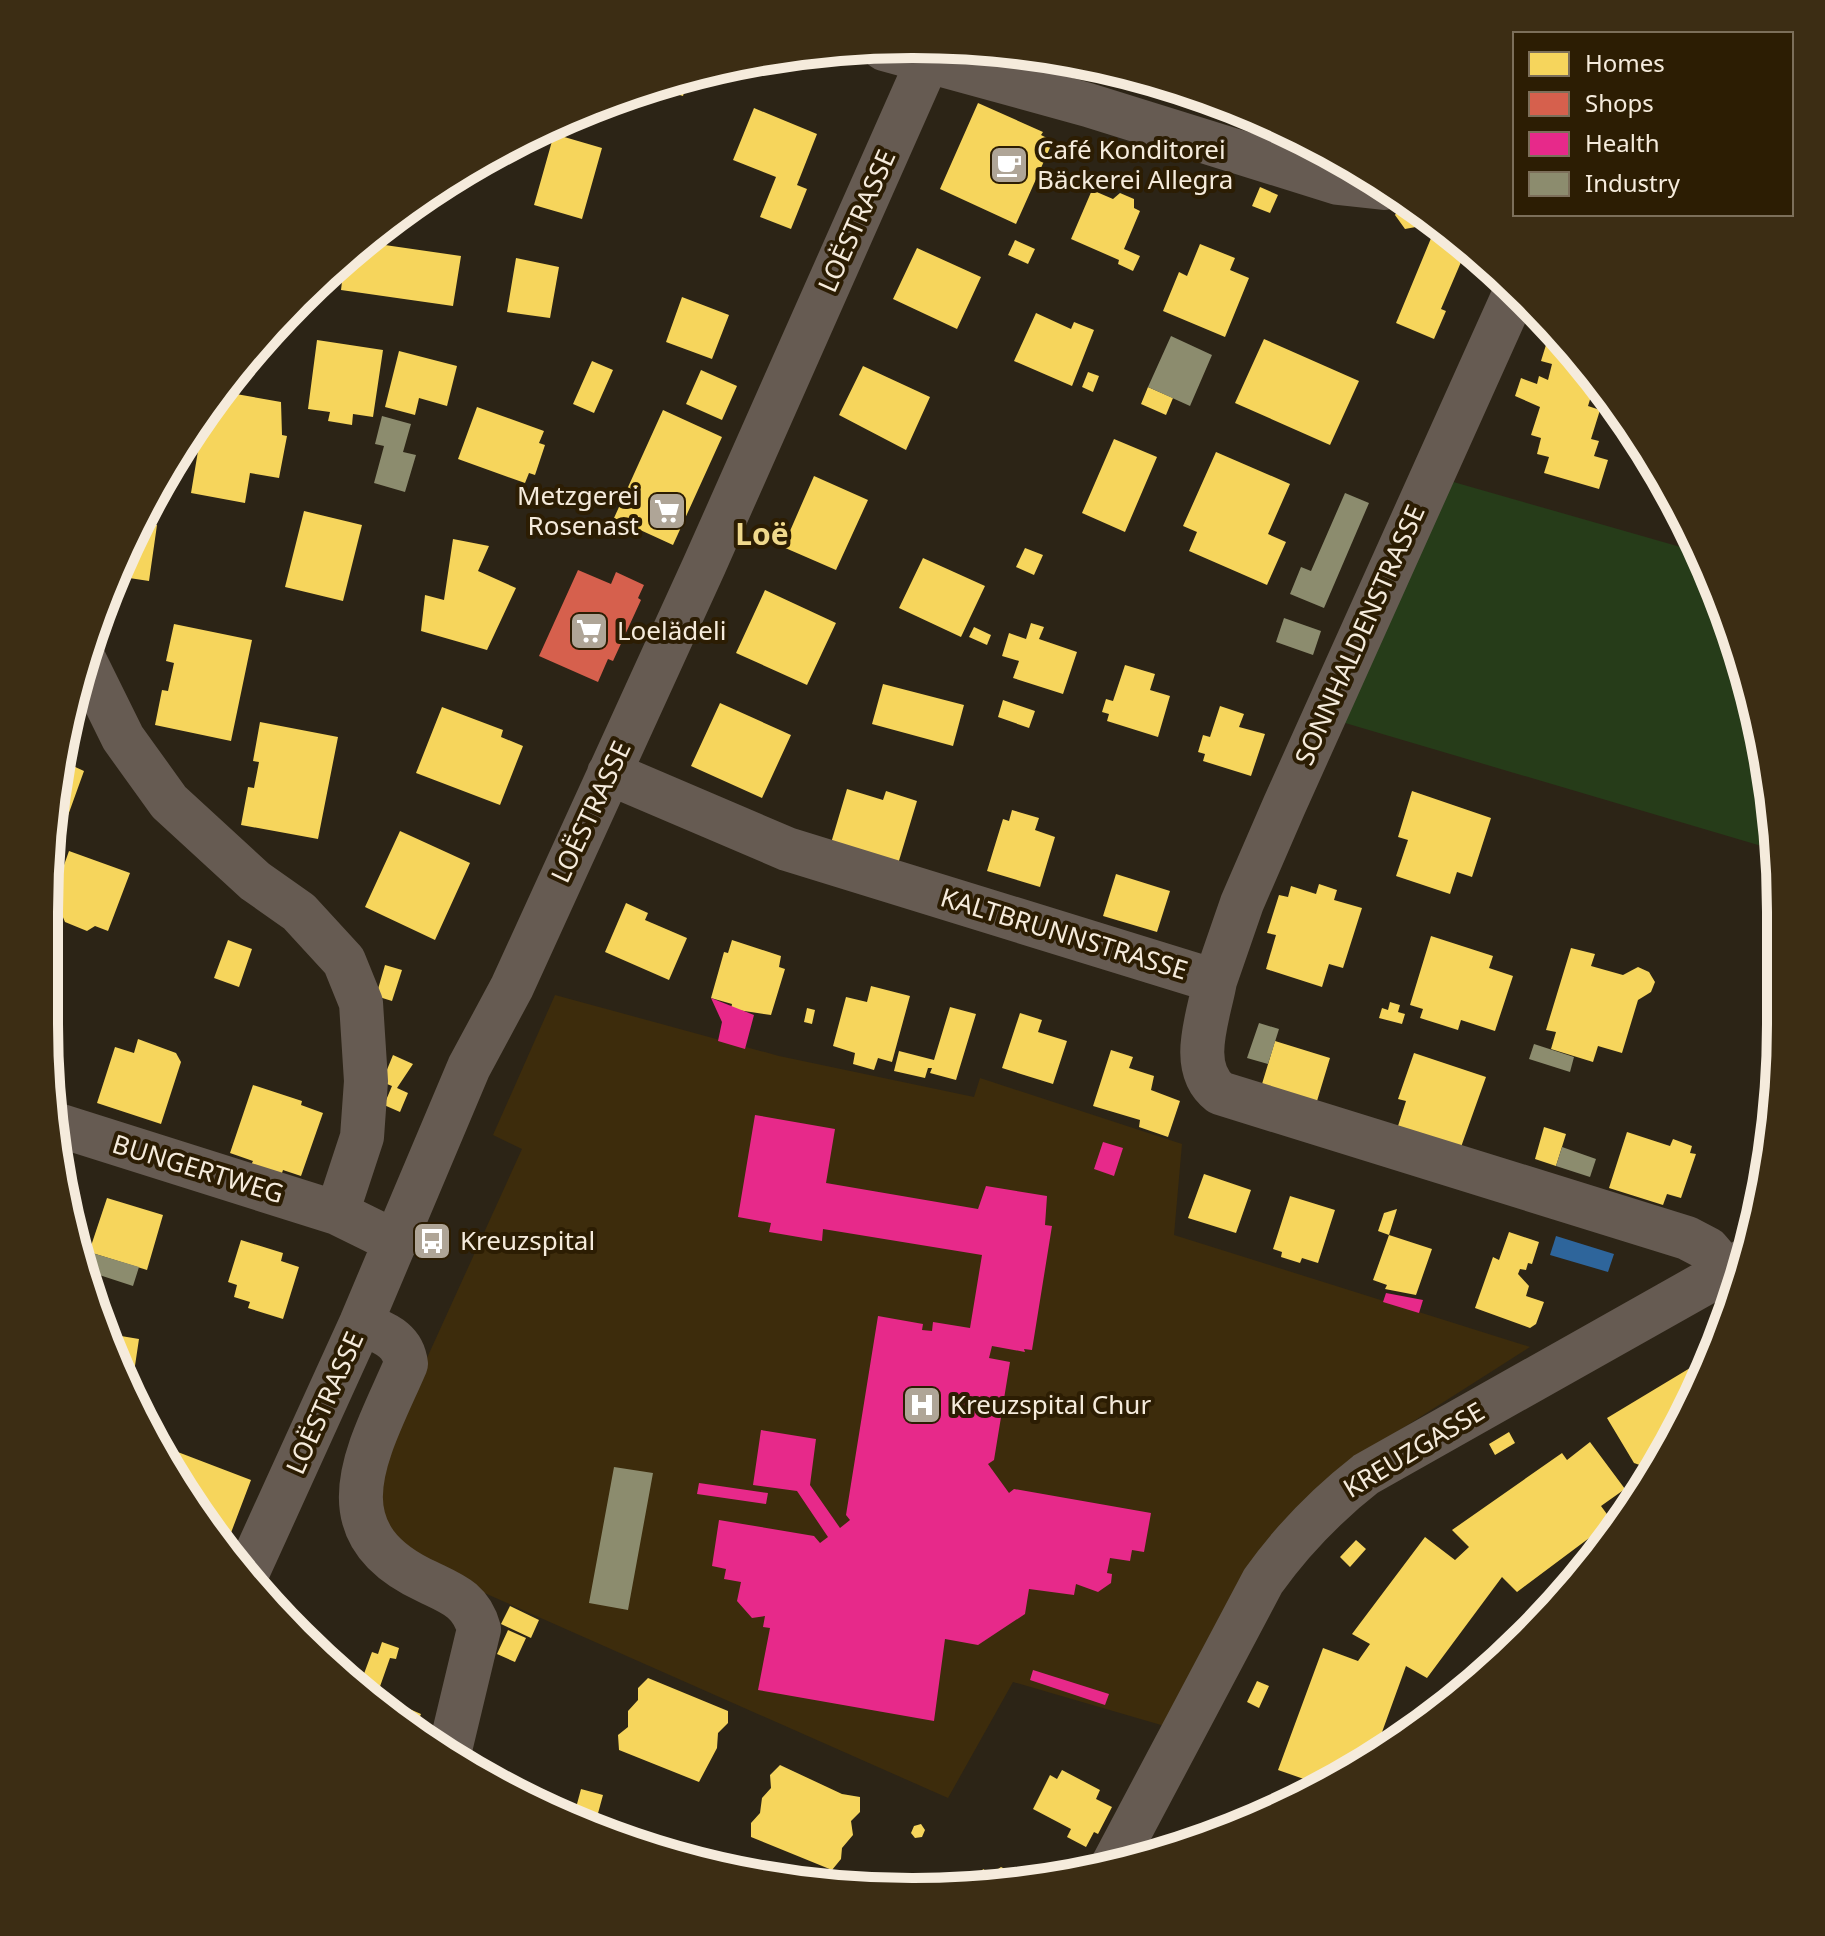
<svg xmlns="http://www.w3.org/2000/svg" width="1825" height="1936" font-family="'Noto Sans',sans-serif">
<rect width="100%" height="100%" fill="#2c2416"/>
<path fill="#3d2c0c" d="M555,995L779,1056L974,1097L980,1078L1182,1144L1174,1235L1530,1347L1348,1463L1168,1727L1013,1682L948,1798L412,1561L397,1549L372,1479L522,1149L493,1135Z"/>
<path fill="#263c19" d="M1450,481L1698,552L1735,634L1774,800L1775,850L1335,720Z"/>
<path fill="#2e659b" d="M1556,1236L1614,1254L1608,1272L1550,1255Z"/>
<path fill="#f6d55c" d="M688,77L683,96L649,86Z
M978,103L1043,132L1041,135L1053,141L1016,224L940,189Z
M1221,105L1262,120L1260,124L1219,112Z
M754,108L817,134L797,185L807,189L791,229L760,217L776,177L733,160Z
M554,134L602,148L582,219L534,205Z
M1260,187L1278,195L1270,213L1252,206Z
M1092,190L1113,199L1120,193L1134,199V208L1140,211L1124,249L1140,256L1133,271L1118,264L1119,260L1071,239Z
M1402,202L1427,215L1421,226L1405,229L1395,215Z
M1434,231L1467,248L1441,309L1446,311L1434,339L1396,323Z
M1015,240L1035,249L1028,264L1008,255Z
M364,242L461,256L453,306L341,290L345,256Z
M1200,244L1235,258L1230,270L1249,278L1225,337L1163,311L1179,272L1187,276Z
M917,248L981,277L957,329L893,299Z
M516,258L559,267L550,318L507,312Z
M682,297L729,315L712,359L666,342Z
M1036,313L1071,329L1074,322L1094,330L1072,386L1014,361Z
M1550,332L1566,340L1606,396L1592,393L1588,406L1600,410L1591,439L1599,441L1594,456L1608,460L1599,489L1544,473L1549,457L1537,454L1541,438L1531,435L1540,407L1515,396L1521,378L1537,384L1539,376L1548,380L1552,364L1541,361Z
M1264,339L1359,381L1330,445L1235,403Z
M317,340L383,350L373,417L353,414L352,425L328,421L330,412L308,409Z
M399,351L457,366L447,406L419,398L415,415L385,407Z
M592,361L613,370L594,413L573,404Z
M863,366L930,397L906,450L839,415Z
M701,370L737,386L722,420L686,404Z
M1088,372L1099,376L1093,392L1082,387Z
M1148,387L1173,398L1166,415L1141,404Z
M219,391L281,402L282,435L287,436L279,478L250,473L245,503L191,493L204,415Z
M477,407L544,431L539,443L545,445L535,475L529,473L525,483L458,459Z
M663,410L722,437L673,545L614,518Z
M1114,439L1157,457L1125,532L1082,513Z
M1216,452L1290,484L1268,534L1286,542L1267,585L1189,551L1197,532L1183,526Z
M814,476L868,500L836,570L783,547Z
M304,511L362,525L343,601L285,587Z
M138,521L157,525L149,581L116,576Z
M453,539L489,546L478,571L516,588L487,650L421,631L425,595L444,600Z
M1025,548L1043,555L1034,575L1016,567Z
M923,558L985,586L961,637L899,608Z
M765,590L836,623L807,685L736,653Z
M1031,623L1044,627L1039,639L1077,652L1063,694L1013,678L1019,661L1002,656L1009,633L1026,639Z
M174,624L252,640L231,741L155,725L162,690L168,691L174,663L166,661Z
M974,627L991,635L987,645L969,637Z
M1125,665L1155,674L1150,690L1170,696L1158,737L1107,721L1109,714L1102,712L1106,699L1113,701Z
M883,684L964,705L953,746L872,724Z
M1003,700L1035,711L1029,728L998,717Z
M720,703L791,735L762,798L691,766Z
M1220,706L1244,714L1239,727L1265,734L1251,776L1203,761L1205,754L1198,752L1203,735L1210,737Z
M442,707L503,730L501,737L523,746L500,805L416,773Z
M260,722L338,737L318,839L241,825L248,787L254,788L259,762L253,761Z
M62,761L84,771L66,821L53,815Z
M847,789L883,800L886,791L917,801L898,864L831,843Z
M1412,791L1491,818L1472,877L1457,872L1450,894L1396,876L1408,840L1398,837Z
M1012,810L1039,818L1035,830L1055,837L1040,887L987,871L1003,819L1009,821Z
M400,831L470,863L435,940L365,907Z
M69,851L130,873L108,931L95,926L87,931L65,922L62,915L48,910Z
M1116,874L1170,891L1157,932L1103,916Z
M1319,884L1337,890L1334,900L1362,908L1343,968L1329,964L1322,987L1266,969L1276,935L1267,933L1279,895L1288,897L1291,886L1316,894Z
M626,903L648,913L645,920L687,938L669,980L605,952Z
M1431,936L1493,956L1489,968L1513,976L1495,1031L1461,1020L1458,1030L1420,1018L1423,1009L1410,1005Z
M228,940L252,949L239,987L214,978Z
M732,940L781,956L779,967L785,969L771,1015L731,1009L732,1004L711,998L724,952L728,953Z
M1571,948L1595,954L1591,966L1623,975L1638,967L1649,972L1655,982L1651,992L1638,1000L1622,1053L1598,1046L1593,1062L1551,1049L1556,1032L1546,1030Z
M385,965L402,970L392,1001L376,996Z
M871,986L910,996L892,1062L878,1058L874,1070L853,1064L855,1053L833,1046L846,997L867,1002Z
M1390,1002L1400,1005L1398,1012L1405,1014L1402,1024L1379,1018L1382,1008L1388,1010Z
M950,1007L976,1014L956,1080L930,1073L932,1068H928L925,1078L894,1071L899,1051L934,1060Z
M807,1008L815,1010L812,1024L804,1022Z
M1020,1013L1042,1020L1038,1032L1067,1041L1053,1084L1002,1068Z
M138,1039L176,1053L181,1062L161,1124L97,1103L115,1047L134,1053Z
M1275,1041L1330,1058L1317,1101L1262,1084Z
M1111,1050L1133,1057L1129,1068L1154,1076L1151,1090L1180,1101L1168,1137L1139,1127L1140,1120L1093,1106Z
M1414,1053L1486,1077L1461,1147L1398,1126L1406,1101L1398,1099Z
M393,1055L413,1064L397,1088L408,1093L400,1112L384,1105L392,1086L382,1082Z
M253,1085L302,1101L301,1105L323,1113L301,1176L283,1170L280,1179L249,1169L253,1161L230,1153Z
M1544,1127L1566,1134L1556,1166L1535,1159Z
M1627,1132L1670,1146L1673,1139L1692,1146L1690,1153L1696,1154L1681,1198L1667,1194L1663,1205L1609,1188Z
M1204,1174L1251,1190L1236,1233L1188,1218Z
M1290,1196L1335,1210L1318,1263L1302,1258L1300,1263L1281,1257L1282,1252L1273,1249Z
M107,1198L163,1215L147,1270L89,1252Z
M1397,1209L1389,1235L1378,1231L1384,1213Z
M1509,1232L1539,1242L1532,1264L1528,1263L1526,1270L1520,1269L1518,1274L1529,1286L1526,1296L1544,1302L1536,1324L1530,1328L1475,1308L1493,1257L1499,1260Z
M1389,1235L1432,1249L1416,1295L1385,1289L1387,1285L1373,1280Z
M241,1240L283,1253L281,1261L299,1267L283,1319L248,1308L250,1302L234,1297L237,1285L228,1282Z
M103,1333L139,1339L133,1379L122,1377Z
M1695,1365L1703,1378L1654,1470L1634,1463L1607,1418Z
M1509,1432L1515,1443L1495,1455L1489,1444Z
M1590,1442L1625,1489L1601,1506L1612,1521L1517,1592L1502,1577L1427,1678L1406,1666L1373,1757L1324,1786L1278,1770L1323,1648L1358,1661L1370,1644L1352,1634L1425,1537L1455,1560L1469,1547L1452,1530L1562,1453L1567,1460Z
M162,1446L251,1480L229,1538L212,1532Z
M1356,1540L1366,1549L1350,1567L1340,1557Z
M510,1606L539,1620L531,1638L501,1624Z
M508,1630L526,1638L515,1662L497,1654Z
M382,1642L399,1648L396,1659L390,1658L377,1695L421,1714L414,1730L358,1690L372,1652L378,1654Z
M648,1678L728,1711V1723L718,1733L717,1748L699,1782L619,1750L618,1735L628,1727V1711L638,1700V1688Z
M1257,1681L1269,1686L1259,1708L1247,1702Z
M476,1765L528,1783L523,1796L479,1776L473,1772Z
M780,1765L842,1794L860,1797V1812L851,1821L853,1835L842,1848L841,1859L832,1870L751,1837V1823L760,1813L762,1798L771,1788L770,1775Z
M1062,1770L1100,1790L1096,1799L1112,1807L1098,1834L1094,1832L1086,1847L1067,1837L1071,1829L1033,1809L1050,1775L1057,1779Z
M581,1789L603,1795L594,1828L573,1819Z
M921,1824L925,1830L922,1837L915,1838L911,1833L914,1826Z
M1177,1839L1192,1846L1171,1851Z
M1001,1867L1033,1883L975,1886L983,1869L991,1874Z"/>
<path fill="#d6604d" d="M578,570L611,584L616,572L644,585L638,598L641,600L613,661L608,659L598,682L539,656Z"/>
<path fill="#e7298a" d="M711,998L754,1015L745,1049L718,1041L722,1022Z
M755,1115L835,1129L826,1183L978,1209L986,1186L1047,1196L1045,1225L1052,1226L1032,1350L1024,1349L1025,1352L992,1346L989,1358L1010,1362L994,1460L988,1464L1009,1493L1014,1489L1151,1513L1144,1552L1132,1550L1130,1561L1110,1558L1107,1573L1112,1574L1111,1583L1098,1592L1076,1584L1074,1595L1029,1589L1025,1614L978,1645L945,1639L934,1721L758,1690L770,1628L763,1627L765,1616L752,1618L737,1601L741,1582L724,1579L726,1569L712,1566L719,1520L814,1536L820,1543L828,1537L797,1491L753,1485L761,1430L816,1439L810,1485L840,1528L850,1520L846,1515L878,1316L923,1324L922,1330L932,1331L933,1322L970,1328L982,1255L823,1229L822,1241L769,1232L771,1223L738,1217Z
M1103,1142L1123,1148L1114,1176L1094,1169Z
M1386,1293L1423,1300L1419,1313L1383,1302Z
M699,1483L768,1493L766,1504L697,1494Z
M1033,1670L1109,1694L1105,1705L1030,1680Z"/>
<path fill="#8c8c6e" d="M1171,336L1212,355L1190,406L1148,387Z
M382,416L411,424L403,452L416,455L405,492L374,483L384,446L375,444Z
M1345,493L1369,503L1324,608L1290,594L1301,567L1311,571Z
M1284,618L1321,631L1313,655L1276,642Z
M1259,1023L1279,1029L1268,1064L1247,1058Z
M1534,1044L1574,1057L1570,1072L1529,1059Z
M1562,1147L1596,1159L1590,1177L1556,1166Z
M89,1252L139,1267L133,1286L84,1270Z
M614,1467L653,1473L628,1610L589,1603Z"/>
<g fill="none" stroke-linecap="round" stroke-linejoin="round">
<path stroke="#665b52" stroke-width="44" d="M884,49L1088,105L1338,183L1384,188
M84,659L123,738L169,802L255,881L299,912L344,961L361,1003L366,1081L362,1137L337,1213L396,1242
M609,773L787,849L1215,981C1209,1016 1187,1067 1220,1093L1687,1238L1708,1249L1726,1270
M1215,981L1242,903L1284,806L1515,292
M58,1125L337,1213
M361,1323C382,1333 403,1338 406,1364C370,1448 316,1531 428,1582C453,1594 471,1600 479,1629L449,1754
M246,1576L361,1323L469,1067L512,987L704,566L934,47
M1113,1864L1263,1581C1293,1539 1325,1506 1366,1474L1744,1261"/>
</g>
<defs>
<g id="cafe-square" transform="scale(2)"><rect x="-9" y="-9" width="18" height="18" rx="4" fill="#afa597" stroke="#2c1d03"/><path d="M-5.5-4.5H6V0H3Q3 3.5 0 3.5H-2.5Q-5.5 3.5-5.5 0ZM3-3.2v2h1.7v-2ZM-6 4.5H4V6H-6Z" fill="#fff"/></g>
<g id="supermarket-square" transform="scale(2)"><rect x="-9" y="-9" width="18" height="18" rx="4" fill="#afa597" stroke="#2c1d03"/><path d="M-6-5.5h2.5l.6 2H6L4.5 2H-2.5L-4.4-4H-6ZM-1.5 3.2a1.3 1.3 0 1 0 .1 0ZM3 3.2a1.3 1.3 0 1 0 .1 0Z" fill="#fff"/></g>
<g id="bus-square" transform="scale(2)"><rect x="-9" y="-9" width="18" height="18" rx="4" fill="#afa597" stroke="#2c1d03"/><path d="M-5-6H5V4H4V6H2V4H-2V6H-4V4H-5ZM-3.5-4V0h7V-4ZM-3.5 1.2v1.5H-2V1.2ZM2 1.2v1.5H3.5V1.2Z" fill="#fff"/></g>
<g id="hospital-square" transform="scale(2)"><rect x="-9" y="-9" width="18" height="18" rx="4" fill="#afa597" stroke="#2c1d03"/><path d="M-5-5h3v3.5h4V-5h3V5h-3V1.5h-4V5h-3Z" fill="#fff"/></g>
</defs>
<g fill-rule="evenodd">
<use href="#cafe-square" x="1009" y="165"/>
<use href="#supermarket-square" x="667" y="511"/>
<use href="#supermarket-square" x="589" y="631"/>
<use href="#bus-square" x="432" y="1241"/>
<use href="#hospital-square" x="922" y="1405"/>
</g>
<g text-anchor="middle" stroke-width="8" stroke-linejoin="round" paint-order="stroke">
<g font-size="26" fill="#f5ebdc" stroke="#2c1d03" text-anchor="start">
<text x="1037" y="159">Café Konditorei<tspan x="1037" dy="30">Bäckerei Allegra</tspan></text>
<text x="639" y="505" text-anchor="end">Metzgerei<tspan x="639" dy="30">Rosenast</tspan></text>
<text x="617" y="640">Loelädeli</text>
<text x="460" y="1250">Kreuzspital</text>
<text x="950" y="1414">Kreuzspital Chur</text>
</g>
<g font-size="26" fill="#f5ebdc" stroke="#2c1d03">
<text transform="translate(857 221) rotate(-66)" y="9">LOËSTRASSE</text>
<text transform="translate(1360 635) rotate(-66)" y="9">SONNHALDENSTRASSE</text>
<text transform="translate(591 812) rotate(-65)" y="9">LOËSTRASSE</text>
<text transform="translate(1064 934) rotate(17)" y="9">KALTBRUNNSTRASSE</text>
<text transform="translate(198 1169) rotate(17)" y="9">BUNGERTWEG</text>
<text transform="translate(325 1403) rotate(-66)" y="9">LOËSTRASSE</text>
<text transform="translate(1414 1450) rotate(-31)" y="9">KREUZGASSE</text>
</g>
<g font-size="30" font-weight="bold" fill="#f0d98c" stroke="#2c1d03">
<text x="762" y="545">Loë</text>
</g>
</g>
<path d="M0 0H1825V1936H0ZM912 58H913A854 854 0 0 1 1767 912V1024A854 854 0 0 1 913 1878H912A854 854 0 0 1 58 1024V912A854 854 0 0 1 912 58Z" fill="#3c2d14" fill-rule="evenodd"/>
<path fill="none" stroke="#f5ebdc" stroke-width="10" d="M912 58H913A854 854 0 0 1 1767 912V1024A854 854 0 0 1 913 1878H912A854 854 0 0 1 58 1024V912A854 854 0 0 1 912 58Z"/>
<rect x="1513" y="32" width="280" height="184" fill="#2c1d03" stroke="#7c6f5a" stroke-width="2"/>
<rect x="1529" y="52" width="40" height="24" fill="#f6d55c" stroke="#7c6f5a" stroke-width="2"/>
<text x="1585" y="72" font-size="24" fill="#f5ebdc">Homes</text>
<rect x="1529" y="92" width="40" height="24" fill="#d6604d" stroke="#7c6f5a" stroke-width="2"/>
<text x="1585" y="112" font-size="24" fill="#f5ebdc">Shops</text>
<rect x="1529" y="132" width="40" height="24" fill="#e7298a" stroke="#7c6f5a" stroke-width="2"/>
<text x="1585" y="152" font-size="24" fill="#f5ebdc">Health</text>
<rect x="1529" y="172" width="40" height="24" fill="#8c8c6e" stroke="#7c6f5a" stroke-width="2"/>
<text x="1585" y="192" font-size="24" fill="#f5ebdc">Industry</text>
</svg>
